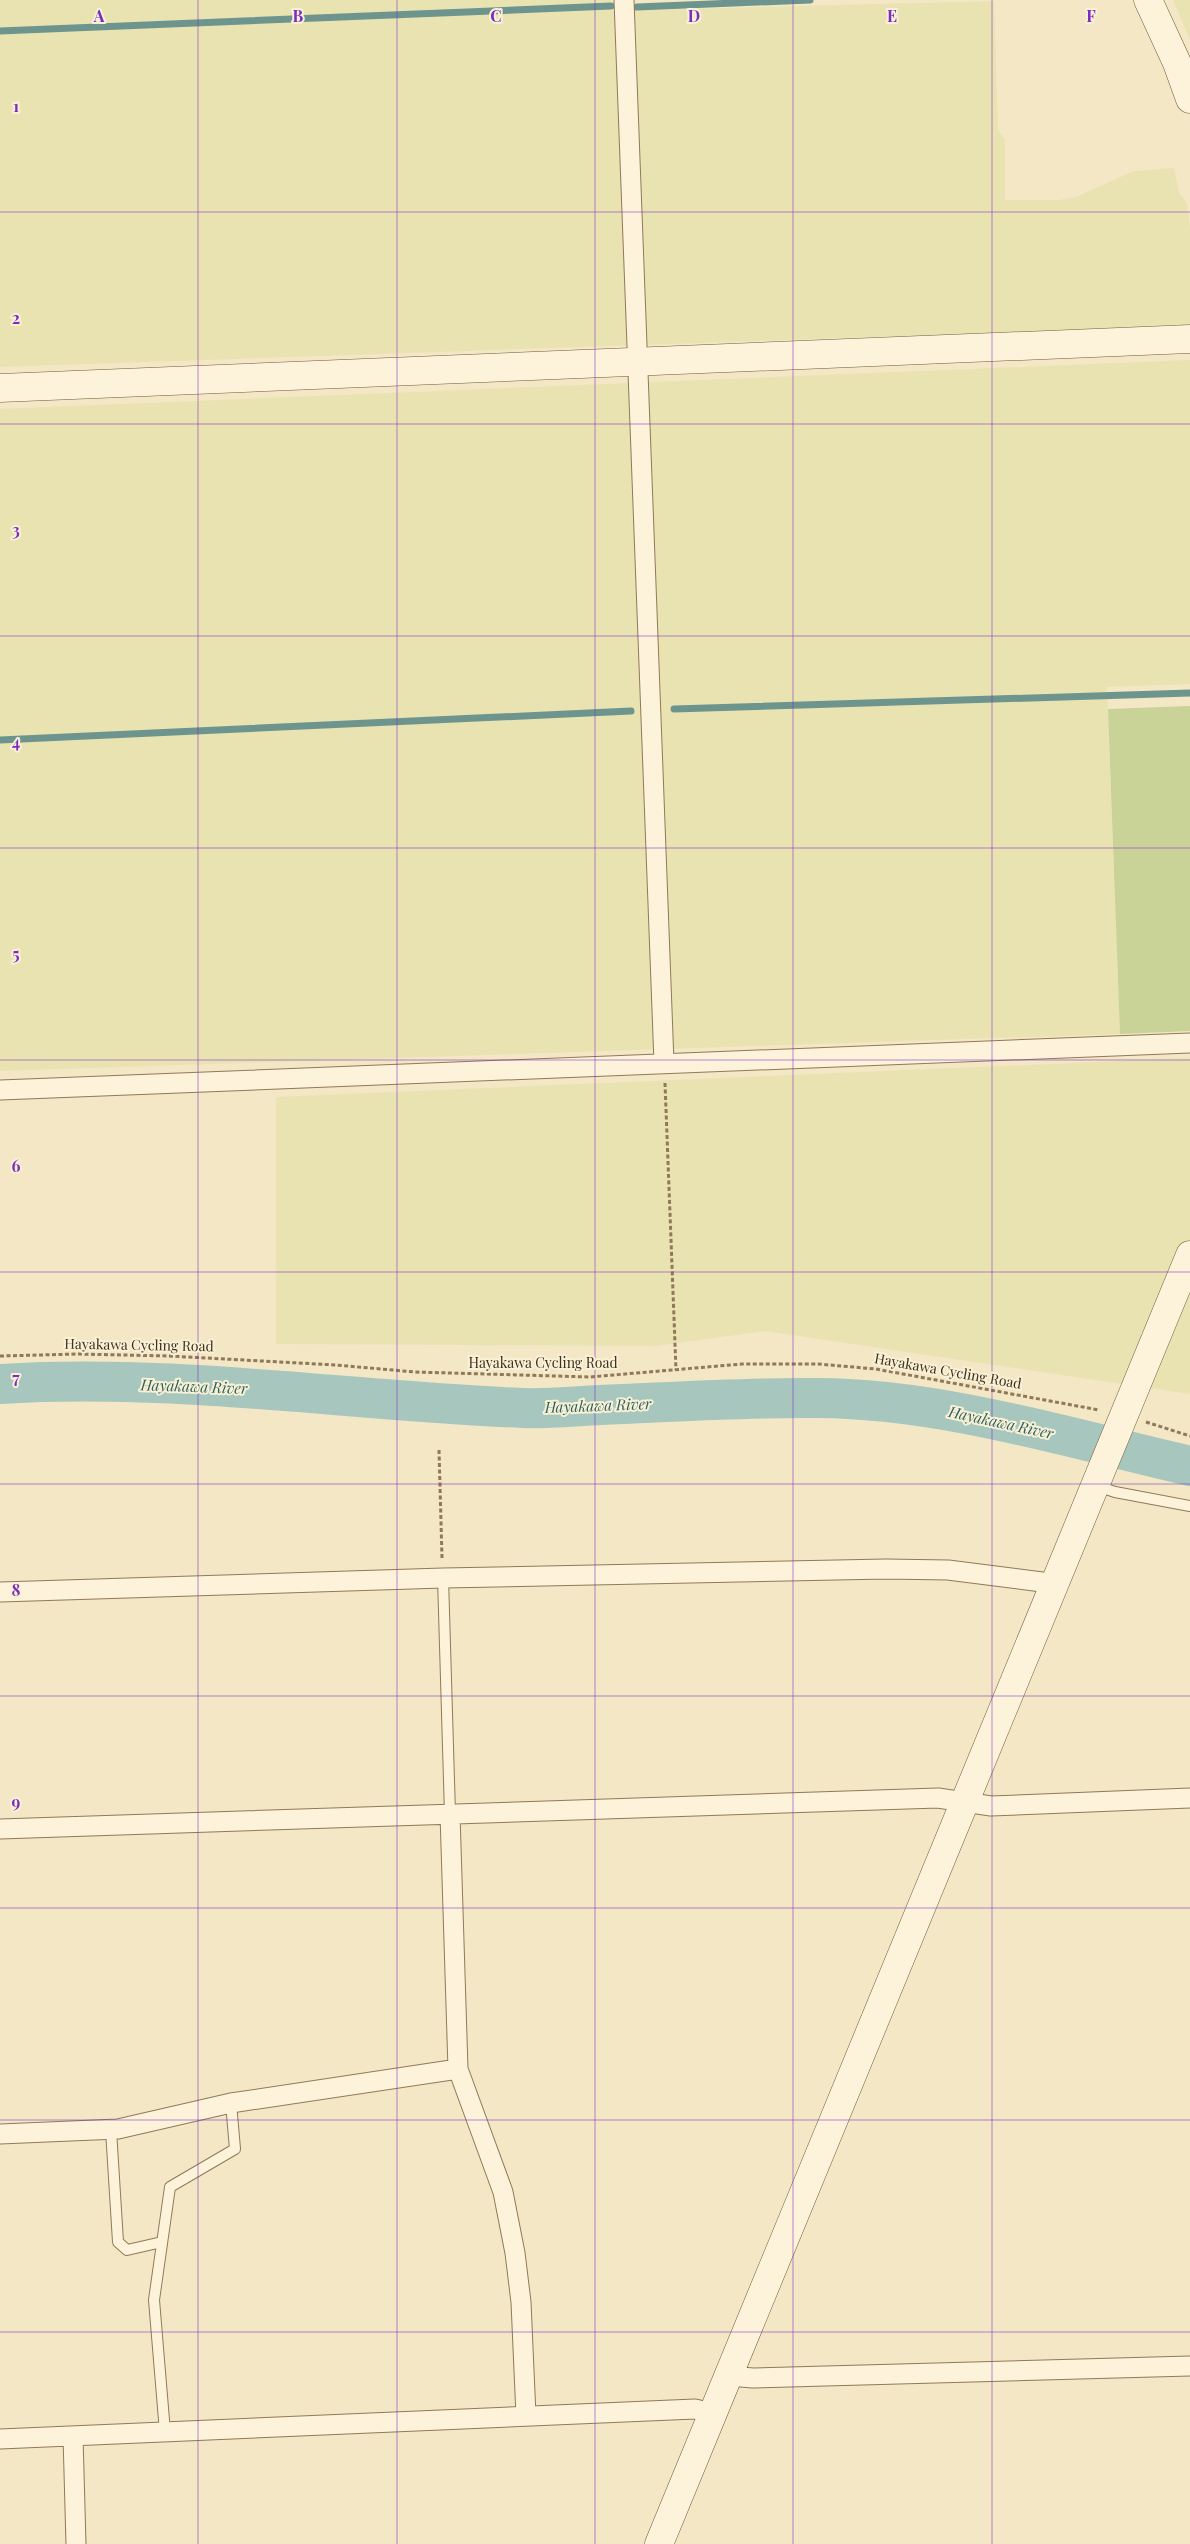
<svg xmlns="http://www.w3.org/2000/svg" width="1190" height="2544" font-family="'Playfair Display',serif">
<rect width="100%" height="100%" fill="#f3e7c5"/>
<path fill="#e9e3b2" d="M0,0H611L612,11L994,1L998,130L1005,139V200H1059L1076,197L1134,171L1174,168L1179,193L1187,203L1190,227V326L0,367Z
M1173,0H1190V40Z
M1190,360V684L1107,687L1120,1034L0,1071V409Z
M1190,1058V1394L765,1331L655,1346L276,1344V1097Z"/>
<path fill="#c9d297" d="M1190,706V1031L1120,1034L1108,709Z"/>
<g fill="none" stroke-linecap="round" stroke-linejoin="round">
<path stroke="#6d958d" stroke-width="7" d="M637,7L810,0
M0,31L611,6
M674,709L1190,693
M0,740L631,711"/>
<path stroke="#a7c6be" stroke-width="40" d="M0,1384C174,1373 349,1401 523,1408C549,1409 575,1406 601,1405C673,1402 746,1397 818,1398C944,1399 1068,1438 1190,1466"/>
<g stroke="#907959" stroke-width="12">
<path id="lane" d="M1097,1486L1115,1492L1190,1506
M443,1578L450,1814
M111,2130L118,2242L127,2250L162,2242
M165,2432L154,2300L170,2187L235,2149L231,2103"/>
</g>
<g stroke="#907959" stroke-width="21">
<path id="street" d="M624,0L664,1063
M0,1090L1190,1043
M0,1592L443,1578L886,1569L948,1570L1042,1582L1054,1587
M450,1814L458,2069L503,2192L515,2253L521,2302L526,2416
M0,1829L938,1798L991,1806L1190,1798
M0,2134L118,2129L231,2103L458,2069
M729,2376L753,2378L1190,2366
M73,2436L76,2544
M0,2439L695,2409L712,2413"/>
</g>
<g stroke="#725a3c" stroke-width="29">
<path id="secondary" d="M1148,0L1177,63L1190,99
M0,388L1190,339
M659,2544L1190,1255"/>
</g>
<path stroke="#907959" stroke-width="3" stroke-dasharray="4 2.5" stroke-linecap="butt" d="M665,1083L676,1370
M0,1356L77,1354L169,1356L336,1365L415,1372L590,1377L742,1364H818L876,1369L1099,1410
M1146,1422L1190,1436
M439,1450L442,1558"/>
<use href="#lane" stroke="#fcf3da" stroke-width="10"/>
<use href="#street" stroke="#fcf3da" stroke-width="19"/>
<use href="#secondary" stroke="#fcf3da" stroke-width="28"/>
</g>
<path fill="none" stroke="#7b2cbf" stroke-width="1" stroke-opacity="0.55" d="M198,0V2544M397,0V2544M595,0V2544M793,0V2544M992,0V2544M0,212H1190M0,424H1190M0,636H1190M0,848H1190M0,1060H1190M0,1272H1190M0,1484H1190M0,1696H1190M0,1908H1190M0,2120H1190M0,2332H1190"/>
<g text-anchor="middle" stroke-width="4" stroke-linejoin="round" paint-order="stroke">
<g font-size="14" fill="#3f2f1e" stroke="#f9f1d6">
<text transform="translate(139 1345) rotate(1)" y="5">Hayakawa Cycling Road</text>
<text x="543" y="1368">Hayakawa Cycling Road</text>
<text transform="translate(948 1371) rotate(10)" y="5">Hayakawa Cycling Road</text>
</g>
<g font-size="15" font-style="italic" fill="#2c605f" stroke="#f9f1d6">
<text transform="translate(194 1387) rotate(2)" y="5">Hayakawa River</text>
<text transform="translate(598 1406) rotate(-2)" y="5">Hayakawa River</text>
<text transform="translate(1001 1423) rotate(12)" y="5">Hayakawa River</text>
</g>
</g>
<g font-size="16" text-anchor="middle" font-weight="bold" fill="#7b2cbf" stroke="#f9f1d6" stroke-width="4" stroke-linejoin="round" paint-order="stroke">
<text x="99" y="22">A</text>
<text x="298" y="22">B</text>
<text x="496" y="22">C</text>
<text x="694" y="22">D</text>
<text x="892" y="22">E</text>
<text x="1091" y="22">F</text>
<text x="16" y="112">1</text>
<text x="16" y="324">2</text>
<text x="16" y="536">3</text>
<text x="16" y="748">4</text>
<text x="16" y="960">5</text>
<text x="16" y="1172">6</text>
<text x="16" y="1384">7</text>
<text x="16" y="1596">8</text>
<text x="16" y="1808">9</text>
</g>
</svg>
